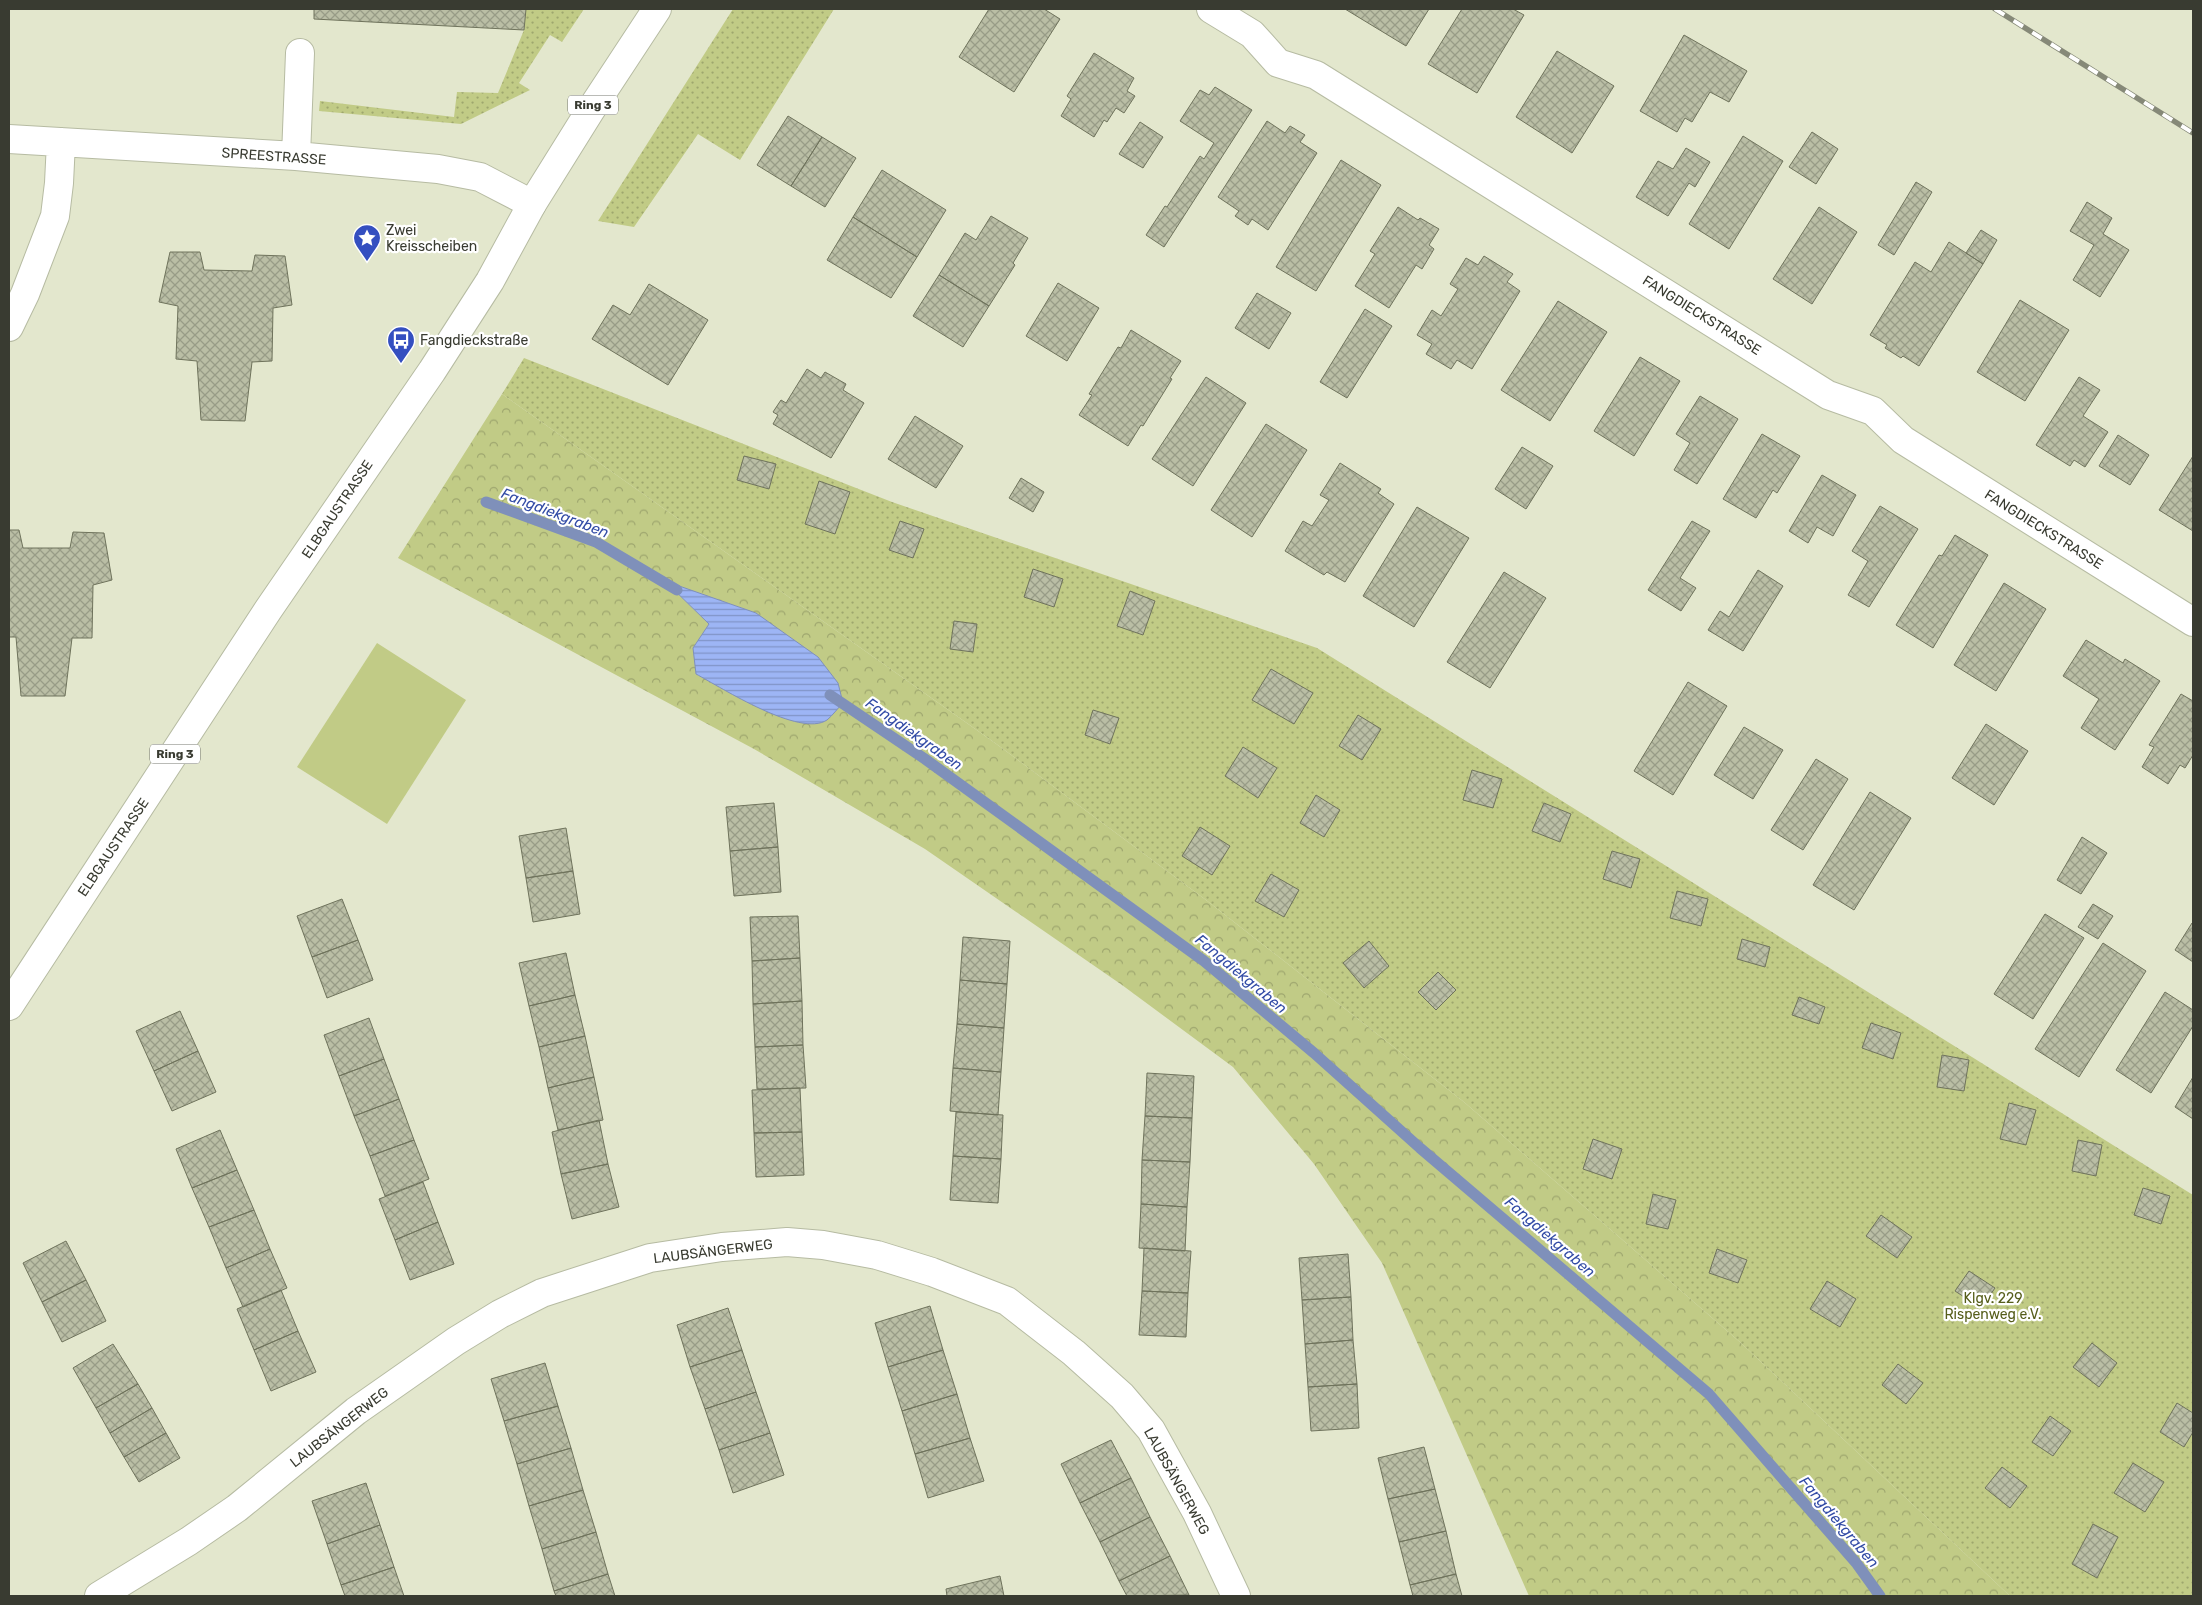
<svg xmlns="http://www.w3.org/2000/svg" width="2202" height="1605" font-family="Rubik,sans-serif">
<defs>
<pattern id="grass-dots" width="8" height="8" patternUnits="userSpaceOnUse" patternTransform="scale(1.25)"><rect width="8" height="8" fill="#c1cb86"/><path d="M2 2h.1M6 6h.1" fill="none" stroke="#9ea66e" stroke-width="1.8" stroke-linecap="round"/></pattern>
<pattern id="park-crowns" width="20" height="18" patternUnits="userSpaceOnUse" patternTransform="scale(1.25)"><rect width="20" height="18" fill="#c1cb86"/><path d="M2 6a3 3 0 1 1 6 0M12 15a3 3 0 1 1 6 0" fill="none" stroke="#9ea66e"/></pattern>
<pattern id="water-rules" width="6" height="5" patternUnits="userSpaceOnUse" patternTransform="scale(1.25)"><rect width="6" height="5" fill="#9db5f5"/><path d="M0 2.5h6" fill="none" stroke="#8194c7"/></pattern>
<pattern id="building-cross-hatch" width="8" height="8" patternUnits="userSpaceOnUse" patternTransform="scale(1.25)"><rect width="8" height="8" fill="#babea5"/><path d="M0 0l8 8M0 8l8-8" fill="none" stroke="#989c87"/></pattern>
</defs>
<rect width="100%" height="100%" fill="#e3e7cd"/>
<path fill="url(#grass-dots)" d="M526,9H584L562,42L550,35L519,83L530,90L461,124L319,111L320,101L454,117L457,92L498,93L524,30Z
M733,9H834L740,160L698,134L634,227L598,221Z
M524,358L892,502L1317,648L2193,1195V1596H2010L1741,1343L1464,1102L1206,900L995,743L502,394Z"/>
<path fill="url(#park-crowns)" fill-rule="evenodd" d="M502,394L995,743L1206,900L1464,1102L1741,1343L2010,1596H1529L1382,1263L1314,1164L1233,1067L1122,985L925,849L754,749L398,558ZM666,582L756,613L693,648L709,624Z"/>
<path fill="#c1cb86" d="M377,643L466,700L387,824L297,767Z"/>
<path fill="url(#water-rules)" stroke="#7f90ba" d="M665,581L756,613L818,657L838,683L843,703C838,708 832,716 827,720C800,738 722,688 696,674L693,648L709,624Z"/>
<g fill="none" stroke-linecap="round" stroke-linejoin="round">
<path stroke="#7f90ba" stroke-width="11" d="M486,502L596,542L677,590
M830,695L925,759L1204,961L1314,1053L1420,1148L1709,1394L1857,1564L1880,1596"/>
</g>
<path fill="url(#building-cross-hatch)" stroke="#6f735c" d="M314,9H526L524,30L314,19Z
M989,9H1044L1060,19L1014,92L959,57Z
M1345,9H1429L1406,46Z
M1462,9H1513L1524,15L1477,93L1428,64Z
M1684,35L1747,71L1729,102L1710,92L1692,122L1685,118L1677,132L1640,111Z
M1557,51L1614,86L1572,153L1516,117Z
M1094,53L1134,78L1127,91L1135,96L1124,113L1116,108L1107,122L1104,120L1094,137L1061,116L1071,99L1067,96Z
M1215,87L1252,110L1164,247L1146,235L1165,206L1167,207L1200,156L1204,159L1214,143L1180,121L1200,90L1209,95Z
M788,116L822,137L791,186L757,165Z
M1267,121L1285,133L1290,126L1305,135L1300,142L1317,153L1268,230L1252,219L1248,225L1235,216L1239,211L1218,197Z
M1140,122L1163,137L1143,168L1119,154Z
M1812,132L1838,149L1816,184L1789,167Z
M1743,136L1783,161L1729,249L1689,224Z
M822,137L856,158L825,207L791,186Z
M1686,148L1710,162L1695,187L1689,183L1668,216L1636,197L1658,161L1673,169Z
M1341,160L1381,185L1316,291L1276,267Z
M882,170L946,210L917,257L853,217Z
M1916,182L1932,192L1894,255L1878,245Z
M2087,202L2112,218L2103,234L2129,250L2100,297L2073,280L2094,245L2070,231Z
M1398,207L1418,220L1420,218L1439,229L1429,245L1434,249L1422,269L1416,265L1389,308L1355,286L1375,254L1370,251Z
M1819,207L1857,232L1812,304L1773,279Z
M991,216L1028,238L1013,263L1015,265L989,306L939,275L965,233L976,240Z
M853,217L917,257L891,298L827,260Z
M1981,230L1997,240L1983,264L1966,253Z
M1949,242L1983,264L1919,366L1903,356L1901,358L1885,348L1887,345L1870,335L1915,262L1931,272Z
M170,252H200L204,270L252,271L255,255L285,256L292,305L273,308L272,361L252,362L245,421L201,420L197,361L176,359L178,306L159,302Z
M1484,256L1513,274L1507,282L1520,291L1472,369L1457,360L1451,369L1426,354L1432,344L1417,335L1432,310L1441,316L1458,289L1450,284L1466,258L1478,265Z
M939,275L989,306L963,347L913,316Z
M1058,283L1099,308L1067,361L1026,336Z
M649,284L708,320L668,385L592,339L613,305L630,315Z
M1257,293L1291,313L1269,349L1235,328Z
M2020,300L2069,330L2025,401L1977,372Z
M1558,301L1607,332L1550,421L1501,390Z
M1365,309L1392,326L1347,398L1320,382Z
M1131,330L1181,361L1170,378L1172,379L1143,426L1141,425L1128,446L1079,415L1092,395L1089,394L1118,347L1121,348Z
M1640,357L1680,381L1634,456L1594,431Z
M807,369L821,378L825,372L846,384L843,390L864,403L831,458L773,424L778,415L773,412L781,400L786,403Z
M1206,377L1246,403L1193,486L1152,459Z
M2079,377L2100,390L2083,416L2108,432L2085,467L2074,460L2070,466L2036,445Z
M1700,396L1738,419L1697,484L1674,470L1690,443L1676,434Z
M915,416L963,446L936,488L888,459Z
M1266,424L1307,450L1252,537L1211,510Z
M1762,434L1800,456L1777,493L1773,490L1756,518L1723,499Z
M2118,435L2149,455L2130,485L2099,466Z
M1522,447L1553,466L1526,509L1495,489Z
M744,456L776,464L769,489L737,480Z
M2193,456V531L2159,510Z
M1340,463L1381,489L1378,493L1394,504L1345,582L1327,572L1324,575L1285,551L1303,521L1312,526L1329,500L1320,495Z
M1822,475L1856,495L1833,536L1817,527L1808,543L1789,531Z
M1021,478L1044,492L1033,512L1009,498Z
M819,481L850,492L835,534L805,524Z
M1880,506L1918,529L1869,607L1848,595L1868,561L1852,551Z
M1417,507L1469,538L1414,627L1363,596Z
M900,521L924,529L913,558L889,550Z
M1692,521L1710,531L1680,578L1696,588L1681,611L1648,590Z
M9,530H19L23,548H70L73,532L104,533L112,580L93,585L92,638H72L65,696H21L16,637H9Z
M1955,535L1988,555L1933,648L1896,625L1939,555L1942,556Z
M1033,569L1063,579L1054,607L1024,597Z
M1758,570L1783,586L1743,651L1708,630L1720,611L1729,617Z
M1504,572L1546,598L1490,688L1447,662Z
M2004,583L2046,609L1996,691L1954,665Z
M1130,591L1155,601L1143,635L1117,626Z
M954,621L977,624L973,652L950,649Z
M2086,640L2123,663L2125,659L2160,681L2115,750L2081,728L2099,699L2063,676Z
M1271,669L1313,693L1294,724L1252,700Z
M1688,682L1727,706L1673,795L1634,771Z
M2181,694L2193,701V755L2185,768L2180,765L2168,784L2142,767L2154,747L2149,745Z
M1093,710L1119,718L1110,744L1085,735Z
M1358,715L1381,729L1362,760L1339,746Z
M1986,724L2028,751L1994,805L1952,778Z
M1744,727L1783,750L1753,799L1714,775Z
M1243,747L1277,768L1258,798L1225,776Z
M1816,759L1848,779L1803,850L1771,830Z
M1472,770L1502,779L1493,808L1463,800Z
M1870,792L1911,818L1854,910L1813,885Z
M1316,795L1340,810L1324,837L1300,823Z
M774,803L778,847L730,851L726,807Z
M1544,803L1571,814L1560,842L1532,831Z
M1200,827L1230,846L1212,875L1182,856Z
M566,828L573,871L526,878L519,836Z
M2082,837L2107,853L2081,894L2057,880Z
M778,847L781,892L734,896L730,851Z
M1612,851L1640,859L1631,888L1603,879Z
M573,871L580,914L533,922L526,878Z
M1271,874L1299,890L1284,917L1255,901Z
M1677,891L1708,899L1701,926L1670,918Z
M342,899L358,940L312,957L297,916Z
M2093,904L2113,916L2098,939L2078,927Z
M2045,914L2084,938L2033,1019L1994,994Z
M798,916L800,958L752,961L750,917Z
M2192,923L2193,924V962L2175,950Z
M963,937L1010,941L1007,984L960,980Z
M1742,939L1770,947L1765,967L1737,959Z
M358,940L373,980L327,998L312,957Z
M1369,941L1389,966L1364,988L1343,963Z
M2103,943L2146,971L2079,1077L2035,1049Z
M566,953L575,995L529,1006L519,963Z
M800,958L802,1001L753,1004L752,961Z
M1438,972L1456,990L1436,1010L1418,992Z
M960,980L1007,984L1004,1028L957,1024Z
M2165,992L2193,1010V1026L2151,1093L2116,1070Z
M575,995L585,1036L539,1047L529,1006Z
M1799,997L1825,1007L1819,1024L1792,1015Z
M802,1001L803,1045L755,1047L753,1004Z
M180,1011L198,1051L154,1071L136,1031Z
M369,1018L384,1059L339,1076L324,1035Z
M1871,1023L1901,1033L1893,1059L1862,1048Z
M957,1024L1004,1028L1001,1072L953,1068Z
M585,1036L594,1077L548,1088L539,1047Z
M803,1045L806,1088L757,1089L755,1047Z
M198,1051L216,1092L172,1111L154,1071Z
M1942,1055L1969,1060L1964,1091L1937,1087Z
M384,1059L399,1099L354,1116L339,1076Z
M953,1068L1001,1072L998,1115L950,1111Z
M1147,1073L1194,1076L1192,1118L1145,1116Z
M594,1077L603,1120L558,1130L548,1088Z
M2193,1077V1119L2175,1107Z
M800,1088L802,1132L754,1133L752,1090Z
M399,1099L414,1140L370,1156L354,1116Z
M2009,1103L2036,1110L2026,1145L2000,1139Z
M956,1112L1003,1115L1001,1159L953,1156Z
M1145,1116L1192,1118L1190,1162L1142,1160Z
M599,1120L608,1164L561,1174L552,1132Z
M220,1130L237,1170L192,1188L176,1149Z
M802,1132L804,1175L756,1177L754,1133Z
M1593,1139L1622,1149L1612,1179L1583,1169Z
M414,1140L429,1179L385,1196L370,1156Z
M2078,1140L2102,1145L2096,1176L2072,1171Z
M953,1156L1001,1159L998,1203L950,1200Z
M1142,1160L1190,1162L1187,1207L1141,1204Z
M608,1164L619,1207L572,1219L561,1174Z
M237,1170L254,1210L209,1227L192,1188Z
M423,1182L438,1222L395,1240L379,1199Z
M2143,1188L2170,1196L2161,1224L2134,1215Z
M1653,1194L1676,1200L1668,1229L1646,1224Z
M1141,1204L1187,1207L1185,1251L1139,1248Z
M254,1210L270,1249L226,1268L209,1227Z
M1881,1215L1912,1237L1897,1258L1866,1236Z
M438,1222L454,1264L410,1280L395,1240Z
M66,1241L86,1280L42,1302L23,1263Z
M1144,1248L1191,1251L1188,1293L1142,1291Z
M270,1249L287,1288L243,1307L226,1268Z
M1717,1249L1747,1260L1738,1283L1709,1273Z
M1348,1254L1351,1297L1302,1300L1299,1258Z
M1969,1271L1995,1288L1981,1308L1955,1291Z
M86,1280L106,1321L62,1342L42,1302Z
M1827,1281L1856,1299L1840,1327L1810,1309Z
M281,1290L298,1331L254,1350L237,1309Z
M1142,1291L1188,1293L1186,1337L1139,1335Z
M1351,1297L1353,1340L1305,1344L1302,1300Z
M930,1306L943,1350L888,1367L875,1323Z
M728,1308L742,1350L690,1367L677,1325Z
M298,1331L316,1372L271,1391L254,1350Z
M1353,1340L1357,1384L1308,1387L1305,1344Z
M2092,1343L2117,1363L2099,1387L2073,1367Z
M113,1344L138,1384L96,1408L73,1368Z
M742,1350L756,1392L705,1409L690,1367Z
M943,1350L957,1394L902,1411L888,1367Z
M545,1363L558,1406L504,1421L491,1379Z
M1898,1364L1923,1383L1906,1404L1882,1385Z
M138,1384L152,1408L110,1433L96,1408Z
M1357,1384L1359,1428L1311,1431L1308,1387Z
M756,1392L770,1433L719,1450L705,1409Z
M957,1394L970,1438L915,1454L902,1411Z
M2177,1403L2193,1413V1432L2184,1447L2160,1432Z
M558,1406L571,1448L517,1464L504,1421Z
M152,1408L166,1433L124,1457L110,1433Z
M2050,1416L2071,1431L2053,1456L2032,1442Z
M166,1433L180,1458L139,1482L124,1457Z
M770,1433L784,1475L733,1493L719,1450Z
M970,1438L984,1481L928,1498L915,1454Z
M1111,1440L1131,1478L1080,1503L1061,1464Z
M1424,1447L1435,1489L1388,1499L1378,1458Z
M571,1448L583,1490L529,1506L517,1464Z
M2133,1463L2164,1482L2145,1512L2114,1493Z
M2002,1467L2027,1486L2010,1508L1985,1488Z
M1131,1478L1150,1517L1100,1542L1080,1503Z
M366,1483L380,1525L327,1544L312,1501Z
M1435,1489L1446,1531L1399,1542L1388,1499Z
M583,1490L596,1532L542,1549L529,1506Z
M1150,1517L1170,1556L1119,1581L1100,1542Z
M2093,1524L2118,1537L2097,1578L2072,1564Z
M380,1525L394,1567L341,1585L327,1544Z
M1446,1531L1456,1574L1410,1585L1399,1542Z
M596,1532L608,1574L554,1591L542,1549Z
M1170,1556L1189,1595L1127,1596L1119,1581Z
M394,1567L404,1596H345L341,1585Z
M608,1574L615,1596H556L554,1591Z
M1456,1574L1462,1596H1413L1410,1585Z
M1000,1576L1004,1596H947L946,1589Z"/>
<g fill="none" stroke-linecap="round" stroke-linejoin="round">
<g stroke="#b6bba2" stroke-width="30">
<path id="minor" d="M1211,9L1252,34L1278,63L1316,75L1828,395L1873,411L1903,440L2193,622
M9,139L296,156L438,169L480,177L532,204
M296,156L300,53
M9,327L25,294L55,216L59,183L61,142
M99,1596L189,1541L237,1508L356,1411L456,1341L500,1314L542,1293L650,1258L722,1247L787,1242L823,1245L877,1255L932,1272L1007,1301L1074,1353L1122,1396L1151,1430L1197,1513L1236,1596"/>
</g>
<g stroke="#b6bba2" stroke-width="30">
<path id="major" d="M9,1006L268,610L432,371L490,281L532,204L590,111L657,9"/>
</g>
<use href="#minor" stroke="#fff" stroke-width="28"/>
<use href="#major" stroke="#fff" stroke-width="28"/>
<g stroke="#868978" stroke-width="5.5">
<path id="rail" d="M1995,9L2193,133"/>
</g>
<use href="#rail" stroke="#fff" stroke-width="4" stroke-dasharray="11" stroke-linecap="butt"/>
</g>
<defs>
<g id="sight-pin" transform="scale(1.4375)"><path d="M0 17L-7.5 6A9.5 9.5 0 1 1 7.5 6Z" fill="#344fc0" stroke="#fff"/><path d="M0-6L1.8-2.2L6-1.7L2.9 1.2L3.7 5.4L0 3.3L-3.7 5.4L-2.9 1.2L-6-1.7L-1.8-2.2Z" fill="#fff"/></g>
<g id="bus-pin" transform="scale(1.4375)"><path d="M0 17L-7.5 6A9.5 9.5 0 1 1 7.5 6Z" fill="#344fc0" stroke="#fff"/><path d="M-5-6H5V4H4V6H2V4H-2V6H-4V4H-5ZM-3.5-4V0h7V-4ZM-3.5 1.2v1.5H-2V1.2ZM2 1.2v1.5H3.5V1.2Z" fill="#fff"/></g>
</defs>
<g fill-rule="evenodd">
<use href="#sight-pin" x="367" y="238"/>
<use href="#bus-pin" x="401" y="340"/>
</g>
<g text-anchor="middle" stroke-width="4.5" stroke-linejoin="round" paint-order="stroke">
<g fill="#fff" stroke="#74766f" stroke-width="1">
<rect x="568" y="95.5" width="50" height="19" rx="4"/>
<rect x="150" y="744.5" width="50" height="19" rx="4"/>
</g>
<g font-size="12" font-weight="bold" fill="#393b31">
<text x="593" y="109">Ring 3</text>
<text x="175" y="758">Ring 3</text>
</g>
<g font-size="14" fill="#393b31" stroke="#fff">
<text transform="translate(274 156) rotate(4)" y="5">SPREESTRASSE</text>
<text transform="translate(1702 315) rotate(32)" y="5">FANGDIECKSTRASSE</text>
<text transform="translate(337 509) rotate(-56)" y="5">ELBGAUSTRASSE</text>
<text transform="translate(2044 529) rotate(32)" y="5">FANGDIECKSTRASSE</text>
<text transform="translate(113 847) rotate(-56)" y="5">ELBGAUSTRASSE</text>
<text transform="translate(713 1251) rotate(-7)" y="5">LAUBSÄNGERWEG</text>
<text transform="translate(339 1427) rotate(-38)" y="5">LAUBSÄNGERWEG</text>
<text transform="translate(1177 1481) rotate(61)" y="5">LAUBSÄNGERWEG</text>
</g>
<g font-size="14" fill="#393b31" stroke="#fff" text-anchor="start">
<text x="386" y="235">Zwei<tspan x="386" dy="16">Kreisscheiben</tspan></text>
<text x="420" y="345">Fangdieckstraße</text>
</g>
<g font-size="14" fill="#565e1b" stroke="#fff">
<text x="1993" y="1303">Klgv. 229<tspan x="1993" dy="16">Rispenweg e.V.</tspan></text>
</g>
<g font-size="15" font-style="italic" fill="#334ca6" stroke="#fff">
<text transform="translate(555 513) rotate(21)" y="5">Fangdiekgraben</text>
<text transform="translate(914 734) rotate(35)" y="5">Fangdiekgraben</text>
<text transform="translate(1241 974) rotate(40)" y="5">Fangdiekgraben</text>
<text transform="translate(1550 1237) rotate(41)" y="5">Fangdiekgraben</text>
<text transform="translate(1839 1522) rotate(50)" y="5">Fangdiekgraben</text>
</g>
</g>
<rect width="2202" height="1605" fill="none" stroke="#393b31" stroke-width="20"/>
</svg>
